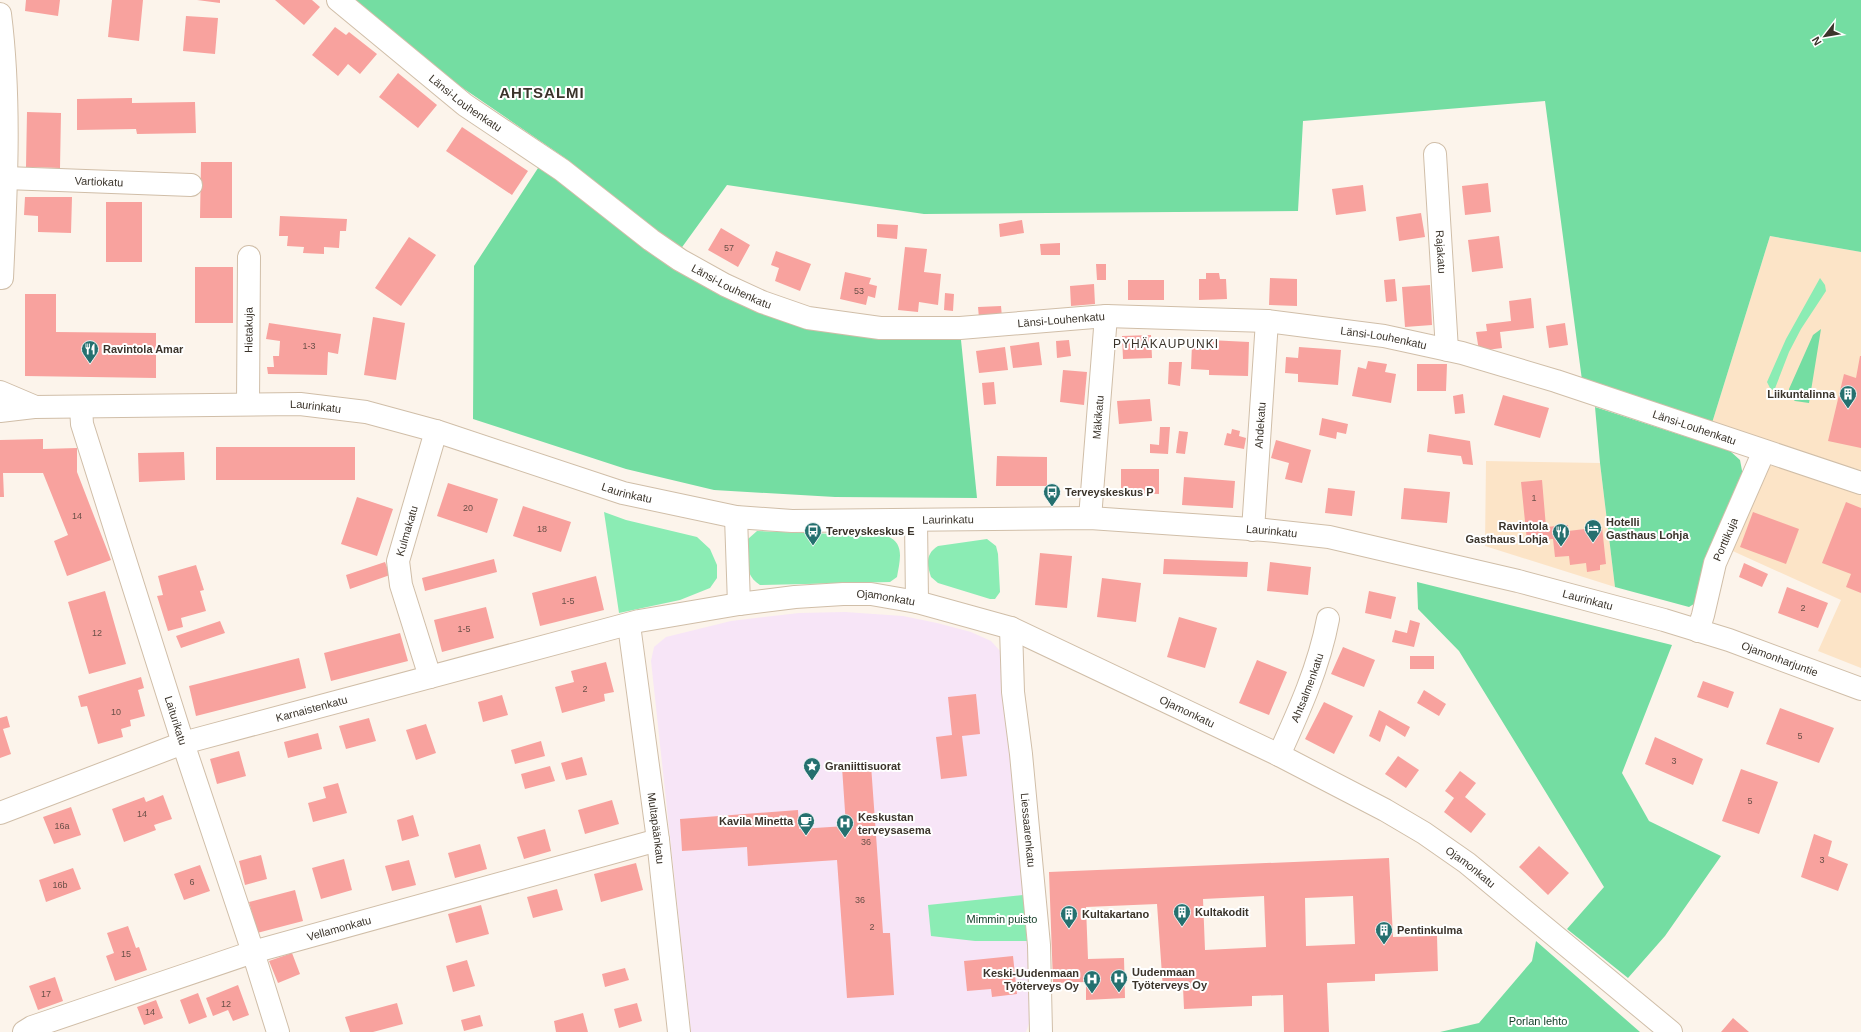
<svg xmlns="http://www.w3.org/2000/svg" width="1861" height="1032" font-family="Helvetica,sans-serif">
<rect width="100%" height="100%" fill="#fcf4eb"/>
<path fill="#fce4c7" d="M1770,236L1861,252V470L1789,451L1712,423Z
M1486,461L1600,463L1615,587L1485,546Z
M1770,466H1780L1861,491V668L1818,651L1841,600L1726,548L1763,468Z"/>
<path fill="#f7e5f7" d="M845,612L903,616L937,623L971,632L991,641L1001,652L1029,933L1032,1015L1026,1032H691L651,661L654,647L666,637L731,621L799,613Z"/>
<path fill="#8becb4" d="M1820,278L1825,285L1826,291L1801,329L1789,352L1774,391L1770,388L1767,382L1786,339Z
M604,512L626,520L697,537L710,549L717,565V578L710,588L680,600L619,613Z
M757,531L887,536C905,543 900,560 897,577L890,582L760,585C743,575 747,556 748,539Z
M987,539L996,546L998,554L1000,592L995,599H990L938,583L931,577C927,565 925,554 938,546Z
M1023,895L1027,941H975L931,936L928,905Z"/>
<path fill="#74dda2" d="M351,0H1861V252L1770,236L1712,423L1582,380L1545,101L1303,121L1298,211L924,214L727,185L680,250L565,158L454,82Z
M540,165L804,327L895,340H961L977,498L835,497L714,490L626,469L473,419L474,266Z
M1821,329L1809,403L1795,401L1789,396V389L1813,335Z
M1595,407L1730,451L1740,460L1744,481L1697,602L1689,607L1615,587L1600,463Z
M1417,582L1672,645L1622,773L1649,821L1721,856L1665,936L1628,978L1567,929L1604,887L1459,651L1418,609Z
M1536,941L1640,1032H1440L1479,1023L1532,961Z"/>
<path fill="#f8a29e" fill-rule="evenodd" d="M26,0H60L58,16L25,11Z
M112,0H143L139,41L108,37Z
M197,0H220V3Z
M275,0H312L320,7L304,25Z
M186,16L218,18L215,54L183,51Z
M335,27L346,35L349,32L377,54L360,74L348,64L338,76L312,55Z
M398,73L437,105L418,128L379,97Z
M132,98V103L195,102L196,133L137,134L136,129L77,130V99Z
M27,112L61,113L60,168L26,167Z
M462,127L528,171L512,195L446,151Z
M201,162H232V218H200Z
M1488,183L1491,212L1465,215L1462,186Z
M1363,185L1366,211L1336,215L1332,189Z
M25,197H72L71,233L38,232V216L24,215Z
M106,202H142V262H106Z
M1421,213L1425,237L1399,241L1396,217Z
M280,216L347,219L346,231H340L339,248L324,247V254L303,253L304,247L287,246L288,236H279Z
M1022,220L1024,233L1000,237L999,224Z
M877,224L898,225L897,239L877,237Z
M721,228L750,245L738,267L708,250Z
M1499,236L1503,268L1472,272L1468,240Z
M409,237L436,255L401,306L375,288Z
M1060,243V255H1041L1040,244Z
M905,247L927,249L924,272L941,274L938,305L919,302L918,312L898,310Z
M776,251L811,264L800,291L775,281L779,268L771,265Z
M1096,264H1106V280H1097Z
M195,267H233V323H195Z
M845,272L871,278L869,284L877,286L875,298L868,296L866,305L840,299Z
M1206,273H1219L1220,279H1226L1227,299L1199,300V279H1206Z
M1270,278L1297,279V306L1269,305Z
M1395,279L1397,301L1386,302L1384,280Z
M1128,280H1164V300H1128Z
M1094,284L1095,304L1071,306L1070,286Z
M1430,285L1432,325L1405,327L1402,287Z
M945,293L954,294L953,311L944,310Z
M25,294H56V332L156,333V378L25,376Z
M1531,298L1534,328L1500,332L1502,348L1479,351L1476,332L1487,331L1486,324L1511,321L1509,301Z
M1001,306L1002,317L979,318L978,307Z
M373,317L405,323L396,380L364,375Z
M269,323L341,334L338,354L328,352L327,375L268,374L267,367H274L273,356H279L280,341L266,339Z
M1565,323L1568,345L1549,348L1546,326Z
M1151,335L1152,358L1123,359L1122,336Z
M1069,340L1071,356L1057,358L1056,341Z
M1209,340L1249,342L1248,376L1209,375V370L1191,369L1192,344L1209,345Z
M1039,342L1042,365L1013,368L1010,346Z
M1005,347L1008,370L979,373L976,351Z
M1299,347L1341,350L1338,385L1298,382V374L1285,373L1286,357L1298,358Z
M1860,356H1861V448L1828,441L1844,374L1856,378Z
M1368,361L1387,364L1385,372L1396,374L1391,403L1352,396L1358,367L1366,369Z
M1169,362H1182L1180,386L1168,384Z
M1417,364H1447L1446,391H1417Z
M1063,370L1087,372L1084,405L1060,402Z
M994,382L996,404L984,405L982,383Z
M1463,394L1465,413L1455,414L1453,396Z
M1503,395L1549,408L1540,438L1494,425Z
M1150,399L1152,421L1119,424L1117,401Z
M1322,418L1348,424L1346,434L1337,432L1336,439L1319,435Z
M1160,427H1170L1168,454L1150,453V444L1159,445Z
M1232,429L1240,431L1239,436L1246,438L1244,449L1224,445L1227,433L1231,434Z
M1179,431L1188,432L1185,454L1176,453Z
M1429,434L1470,441L1473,465L1463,464L1461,456L1427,452Z
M43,439V449L77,448V472L111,560L67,576L54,541L68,535L43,473H3L4,497H0V440Z
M1276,440L1311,450L1302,483L1285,479L1289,463L1271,458Z
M216,447H355V480H216Z
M184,452L185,480L139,482L138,453Z
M997,456L1047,457V486H996Z
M1121,469H1159V494L1121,493Z
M1184,477L1235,481L1233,508L1182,505Z
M1542,480L1546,527L1568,525V531L1602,527L1606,564L1600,565V570L1587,572L1586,563L1570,565L1569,556L1555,557L1553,539L1527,541L1521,482Z
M448,483L498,499L487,533L437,516Z
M1328,488L1355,491L1352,516L1325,513Z
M1404,488L1450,492L1447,523L1401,519Z
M357,497L393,509L377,556L341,544Z
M1846,502L1861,508V593L1846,587L1851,574L1822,563Z
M523,506L571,522L561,552L513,536Z
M1753,512L1799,529L1786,564L1740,547Z
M1040,553L1072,556L1067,608L1035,605Z
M494,559L497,572L425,591L422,578Z
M1164,559L1248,562L1247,577L1163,574Z
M385,562L390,575L350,589L346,575Z
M1270,562L1311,567L1308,595L1267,591Z
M1744,563L1768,574L1762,587L1739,577Z
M196,565L204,590L200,591L206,611L181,618L183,627L168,631L157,596L163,595L158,576Z
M596,576L604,610L540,626L532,593Z
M1102,578L1141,583L1136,622L1097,617Z
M1787,587L1828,603L1818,628L1778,613Z
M105,591L126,664L89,674L68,602Z
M1369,591L1396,597L1391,619L1365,613Z
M486,607L494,638L442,652L434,620Z
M1179,617L1217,628L1205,668L1167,657Z
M1410,620L1420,623L1414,647L1392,642L1395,630L1407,633Z
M220,621L225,633L181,648L176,636Z
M400,633L408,661L331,681L324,653Z
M1343,647L1375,660L1364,687L1331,674Z
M1410,656H1434V669H1410Z
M299,658L306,688L196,716L189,686Z
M1257,660L1287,672L1269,715L1239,703Z
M606,662L614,692L604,694L605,701L562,713L555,687L574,682L571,671Z
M141,677L144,688L138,690L145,716L130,720L131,726L121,729L123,737L98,744L87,706L81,707L78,696Z
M1703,681L1734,692L1728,708L1697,697Z
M1424,690L1446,704L1439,716L1417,703Z
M976,694L980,734L962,736L967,776L941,779L936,737L952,735L948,697Z
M502,695L508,715L483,722L478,702Z
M1324,702L1353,716L1334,754L1305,739Z
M1780,708L1834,728L1819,763L1766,744Z
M1379,710L1410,727L1405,737L1386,725L1380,742L1369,736Z
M7,716L10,727L3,729L11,754L0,758V718Z
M369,718L376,741L346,749L339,726Z
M426,724L436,753L416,760L406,730Z
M318,733L322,749L288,758L284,742Z
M1655,737L1703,759L1693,785L1645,764Z
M541,741L545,756L515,764L511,750Z
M239,751L246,776L217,784L210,759Z
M1398,756L1419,770L1406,788L1385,774Z
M582,757L587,775L566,780L561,763Z
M871,765L883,933H890L894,995L847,998L837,860L748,866L747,847L682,851L680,819L798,810L799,829L846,826L842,767Z
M550,766L555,781L525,789L521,774Z
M1741,769L1778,782L1759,834L1722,821Z
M1460,771L1476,783L1465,797L1486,814L1471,833L1444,812L1454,798L1445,791Z
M338,783L347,813L313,822L308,803L326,798L323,787Z
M163,795L172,819L154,825L156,830L124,842L112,809L144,797L146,802Z
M612,800L619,824L585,834L578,810Z
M71,807L81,835L54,844L43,817Z
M413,815L419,836L402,841L397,820Z
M545,829L551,851L524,859L517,837Z
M1814,834L1832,841L1828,856L1848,864L1838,891L1801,877Z
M480,844L487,869L455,878L448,853Z
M1539,846L1569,873L1548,895L1519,867Z
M261,855L267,879L245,885L239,861Z
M1389,858L1393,937L1437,936L1438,971L1375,974V981L1327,983L1329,1032H1284L1283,995L1252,996V1006L1184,1009L1183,987L1163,989L1157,904L1086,907L1088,959L1124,958L1125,998L1086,1000V982L1053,983L1049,872ZM1264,896L1266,947L1205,950L1203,899ZM1353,896L1355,944L1306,946L1305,898Z
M344,859L352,890L321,899L312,868Z
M409,860L416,885L392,891L385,866Z
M636,863L643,890L601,902L594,874Z
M200,865L210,891L184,900L174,874Z
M73,868L81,889L46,902L39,880Z
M557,889L563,910L533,918L527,897Z
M295,890L303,921L257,933L249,902Z
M481,905L489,934L456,943L448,914Z
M128,926L136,948L139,947L147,970L115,981L106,956L114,953L107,933Z
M292,953L300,974L278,983L269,961Z
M1013,956L1017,994L992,997L991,989L967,991L964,961Z
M467,960L475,986L453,992L446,966Z
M625,968L629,980L605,987L602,974Z
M55,977L63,1001L38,1010L29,986Z
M238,985L249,1015L233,1021L228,1010L213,1016L206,998Z
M198,993L207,1017L189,1024L180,1000Z
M156,1000L163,1018L144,1025L137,1007Z
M397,1003L403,1024L373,1032H350L345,1017Z
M637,1003L642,1021L619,1028L614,1009Z
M583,1013L588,1032H556L554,1021Z
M480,1015L483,1026L464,1031L461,1020Z
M1733,1018L1749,1032H1721Z"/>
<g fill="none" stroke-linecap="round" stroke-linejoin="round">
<g stroke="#d0bea8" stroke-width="24">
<g id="minor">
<path id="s1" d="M338,0L465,105L562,170L651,240L680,260L725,285L762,302L808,318L880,328H960L1106,316L1267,321L1384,336L1462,353L1556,381L1861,483"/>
<path d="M0,14C11,101 6,191 2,278H0"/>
<path id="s2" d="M1435,154L1447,350"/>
<path id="s3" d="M6,178L191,185"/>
<path id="s4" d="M248,404L249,257"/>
<path id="s5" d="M81,407L82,424L183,743L253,952L278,1032"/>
<path d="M736,517L739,604"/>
<path id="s6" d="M1090,518L1106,316"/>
<path d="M916,520L917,602"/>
<path id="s7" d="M1253,530L1267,321"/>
<path id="s8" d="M629,625L658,840L679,1032"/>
<path id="s9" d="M1011,628L1013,692L1021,754L1039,945L1041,1032"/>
<path id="s10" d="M1698,631L1703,615L1715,563L1764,451"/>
<path id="s11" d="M430,677L401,585L398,561L436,431"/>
<path id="s12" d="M1279,755C1299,711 1319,667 1328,619"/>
<path id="s13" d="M0,813L183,743L639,621L739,604L795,597L843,594H871L917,602L1011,628L1279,755L1385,810L1424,833L1467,863L1671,1032"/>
<path id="s14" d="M24,1032L32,1027L253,952L658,840"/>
</g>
</g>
<g stroke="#d0bea8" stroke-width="24">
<g id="major">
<path d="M0,392L33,406"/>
<path id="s15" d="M0,411L34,407L300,404L366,412L436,431L623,493L736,517L792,521L1090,518L1265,530L1329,537L1518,581L1664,620L1729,640L1861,689"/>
</g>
</g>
<use href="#minor" stroke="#fff" stroke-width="22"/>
<use href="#major" stroke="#fff" stroke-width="22"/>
</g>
<defs>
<g id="restaurant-pin" transform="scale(0.9)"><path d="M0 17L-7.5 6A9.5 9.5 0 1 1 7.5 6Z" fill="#25706f" stroke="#fff"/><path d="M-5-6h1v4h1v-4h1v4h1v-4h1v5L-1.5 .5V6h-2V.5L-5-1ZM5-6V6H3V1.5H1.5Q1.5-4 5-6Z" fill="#fff"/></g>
<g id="building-pin" transform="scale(0.9)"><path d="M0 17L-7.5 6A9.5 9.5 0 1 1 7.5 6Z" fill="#25706f" stroke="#fff"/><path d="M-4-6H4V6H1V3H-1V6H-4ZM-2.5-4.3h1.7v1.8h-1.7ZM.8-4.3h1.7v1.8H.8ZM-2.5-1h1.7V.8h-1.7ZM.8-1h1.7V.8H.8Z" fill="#fff"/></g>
<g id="bus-pin" transform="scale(0.9)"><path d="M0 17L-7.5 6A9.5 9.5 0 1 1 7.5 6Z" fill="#25706f" stroke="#fff"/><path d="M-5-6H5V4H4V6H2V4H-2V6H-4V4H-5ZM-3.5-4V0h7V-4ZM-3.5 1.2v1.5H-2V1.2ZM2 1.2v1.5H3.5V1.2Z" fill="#fff"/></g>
<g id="hotel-pin" transform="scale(0.9)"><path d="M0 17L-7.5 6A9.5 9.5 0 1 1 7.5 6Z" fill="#25706f" stroke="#fff"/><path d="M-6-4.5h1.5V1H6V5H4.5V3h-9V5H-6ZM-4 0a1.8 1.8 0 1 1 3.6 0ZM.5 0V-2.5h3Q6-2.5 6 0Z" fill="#fff"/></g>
<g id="sight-pin" transform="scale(0.9)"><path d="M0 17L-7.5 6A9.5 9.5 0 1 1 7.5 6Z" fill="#25706f" stroke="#fff"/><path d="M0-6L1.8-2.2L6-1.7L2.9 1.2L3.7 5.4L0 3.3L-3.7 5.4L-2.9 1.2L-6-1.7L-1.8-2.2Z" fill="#fff"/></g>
<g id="cafe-pin" transform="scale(0.9)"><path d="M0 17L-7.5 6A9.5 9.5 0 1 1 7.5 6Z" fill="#25706f" stroke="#fff"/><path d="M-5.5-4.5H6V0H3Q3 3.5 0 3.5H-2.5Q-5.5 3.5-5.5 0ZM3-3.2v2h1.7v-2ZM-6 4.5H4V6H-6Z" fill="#fff"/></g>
<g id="hospital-pin" transform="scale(0.9)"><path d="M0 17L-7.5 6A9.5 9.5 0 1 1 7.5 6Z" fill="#25706f" stroke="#fff"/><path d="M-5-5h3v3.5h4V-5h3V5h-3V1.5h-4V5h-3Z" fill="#fff"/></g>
</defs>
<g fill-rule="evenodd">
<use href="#restaurant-pin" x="90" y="349"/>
<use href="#building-pin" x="1848" y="394"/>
<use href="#bus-pin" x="1052" y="492"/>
<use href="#hotel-pin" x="1593" y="528"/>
<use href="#bus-pin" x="813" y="531"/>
<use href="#restaurant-pin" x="1561" y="532"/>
<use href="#sight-pin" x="812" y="766"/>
<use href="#cafe-pin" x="806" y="821"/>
<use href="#hospital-pin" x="845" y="823"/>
<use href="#building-pin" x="1182" y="912"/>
<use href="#building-pin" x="1069" y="914"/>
<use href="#building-pin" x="1384" y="930"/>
<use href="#hospital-pin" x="1119" y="978"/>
<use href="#hospital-pin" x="1092" y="979"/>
</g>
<g text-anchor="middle" stroke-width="4" stroke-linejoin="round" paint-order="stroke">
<g font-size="9" fill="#6a5048">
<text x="729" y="251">57</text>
<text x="859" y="294">53</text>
<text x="309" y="349">1-3</text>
<text x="1534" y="501">1</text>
<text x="468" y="511">20</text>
<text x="77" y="519">14</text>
<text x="542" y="532">18</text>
<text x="568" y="604">1-5</text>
<text x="1803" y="611">2</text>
<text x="464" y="632">1-5</text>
<text x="97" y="636">12</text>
<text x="585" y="692">2</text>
<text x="116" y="715">10</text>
<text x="1800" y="739">5</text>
<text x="1674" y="764">3</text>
<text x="1750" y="804">5</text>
<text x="142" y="817">14</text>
<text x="62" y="829">16a</text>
<text x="866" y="845">36</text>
<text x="1822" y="863">3</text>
<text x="192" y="885">6</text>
<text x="60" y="888">16b</text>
<text x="860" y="903">36</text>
<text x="872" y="930">2</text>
<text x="126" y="957">15</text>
<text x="46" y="997">17</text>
<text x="226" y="1007">12</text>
<text x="150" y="1015">14</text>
</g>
<g font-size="11" fill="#3b342b" stroke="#fff">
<text dy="4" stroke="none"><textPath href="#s1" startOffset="164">Länsi-Louhenkatu</textPath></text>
<text dy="4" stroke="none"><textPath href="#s3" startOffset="93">Vartiokatu</textPath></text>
<text dy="4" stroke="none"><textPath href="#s2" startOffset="98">Rajakatu</textPath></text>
<text dy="4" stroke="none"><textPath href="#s1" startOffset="488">Länsi-Louhenkatu</textPath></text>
<text dy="4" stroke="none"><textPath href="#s1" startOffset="825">Länsi-Louhenkatu</textPath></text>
<text dy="4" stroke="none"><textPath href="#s4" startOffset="74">Hietakuja</textPath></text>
<text dy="4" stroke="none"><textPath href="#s1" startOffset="1149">Länsi-Louhenkatu</textPath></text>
<text dy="4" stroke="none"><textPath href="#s15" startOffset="316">Laurinkatu</textPath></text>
<text dy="4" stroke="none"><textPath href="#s6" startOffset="101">Mäkikatu</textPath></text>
<text dy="4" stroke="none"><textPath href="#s7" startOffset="105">Ahdekatu</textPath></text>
<text dy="4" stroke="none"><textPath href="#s1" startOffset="1473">Länsi-Louhenkatu</textPath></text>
<text dy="4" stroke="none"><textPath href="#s15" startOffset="640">Laurinkatu</textPath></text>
<text dy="4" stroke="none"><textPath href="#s15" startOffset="964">Laurinkatu</textPath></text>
<text dy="4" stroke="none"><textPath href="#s11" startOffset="152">Kulmakatu</textPath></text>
<text dy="4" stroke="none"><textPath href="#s15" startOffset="1288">Laurinkatu</textPath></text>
<text dy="4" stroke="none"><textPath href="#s10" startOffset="96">Porttikuja</textPath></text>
<text dy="4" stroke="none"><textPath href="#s13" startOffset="917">Ojamonkatu</textPath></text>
<text dy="4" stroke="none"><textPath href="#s15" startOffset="1612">Laurinkatu</textPath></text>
<text dy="4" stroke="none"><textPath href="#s15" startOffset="1813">Ojamonharjuntie</textPath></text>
<text dy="4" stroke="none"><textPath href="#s12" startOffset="73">Ahtsalmenkatu</textPath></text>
<text dy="4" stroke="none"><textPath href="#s13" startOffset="329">Karnaistenkatu</textPath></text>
<text dy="4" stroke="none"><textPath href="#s13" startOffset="1241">Ojamonkatu</textPath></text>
<text dy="4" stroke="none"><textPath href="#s5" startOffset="328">Laiturikatu</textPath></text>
<text dy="4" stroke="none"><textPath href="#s8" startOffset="205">Multapäänkatu</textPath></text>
<text dy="4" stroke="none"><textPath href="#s9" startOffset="203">Liessaarenkatu</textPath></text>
<text dy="4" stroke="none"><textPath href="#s13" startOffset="1565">Ojamonkatu</textPath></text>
<text dy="4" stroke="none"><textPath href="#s14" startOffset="332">Vellamonkatu</textPath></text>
</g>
<g font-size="11" font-weight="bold" fill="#3b342b" stroke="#fff" text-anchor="start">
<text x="103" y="353">Ravintola Amar</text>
<text x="1835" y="398" text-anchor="end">Liikuntalinna</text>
<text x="1065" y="496">Terveyskeskus P</text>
<text x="1606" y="526">Hotelli<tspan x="1606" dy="13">Gasthaus Lohja</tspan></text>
<text x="1548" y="530" text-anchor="end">Ravintola<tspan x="1548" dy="13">Gasthaus Lohja</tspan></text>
<text x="826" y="535">Terveyskeskus E</text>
<text x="825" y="770">Graniittisuorat</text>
<text x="858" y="821">Keskustan<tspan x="858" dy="13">terveysasema</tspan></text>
<text x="793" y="825" text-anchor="end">Kavila Minetta</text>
<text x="1195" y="916">Kultakodit</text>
<text x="1082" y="918">Kultakartano</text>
<text x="1397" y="934">Pentinkulma</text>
<text x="1132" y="976">Uudenmaan<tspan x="1132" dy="13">Työterveys Oy</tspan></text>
<text x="1079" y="977" text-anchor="end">Keski-Uudenmaan<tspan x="1079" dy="13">Työterveys Oy</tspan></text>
</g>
<g font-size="11" fill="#0e3b24" stroke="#fff">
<text x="1002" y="923">Mimmin puisto</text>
<text x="1538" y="1025">Porlan lehto</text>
</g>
<g font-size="12" letter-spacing="1" fill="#3b342b" stroke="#fff">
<text x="1166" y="348">PYHÄKAUPUNKI</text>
</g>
<g font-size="15" font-weight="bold" letter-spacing="1" fill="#3b342b" stroke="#fff">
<text x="542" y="98">AHTSALMI</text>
</g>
</g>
<g transform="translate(1825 36) rotate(239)" stroke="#ffffff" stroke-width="3" paint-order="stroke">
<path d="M0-3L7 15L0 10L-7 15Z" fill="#3b342b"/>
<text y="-6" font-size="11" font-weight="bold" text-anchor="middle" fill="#3b342b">N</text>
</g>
</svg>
